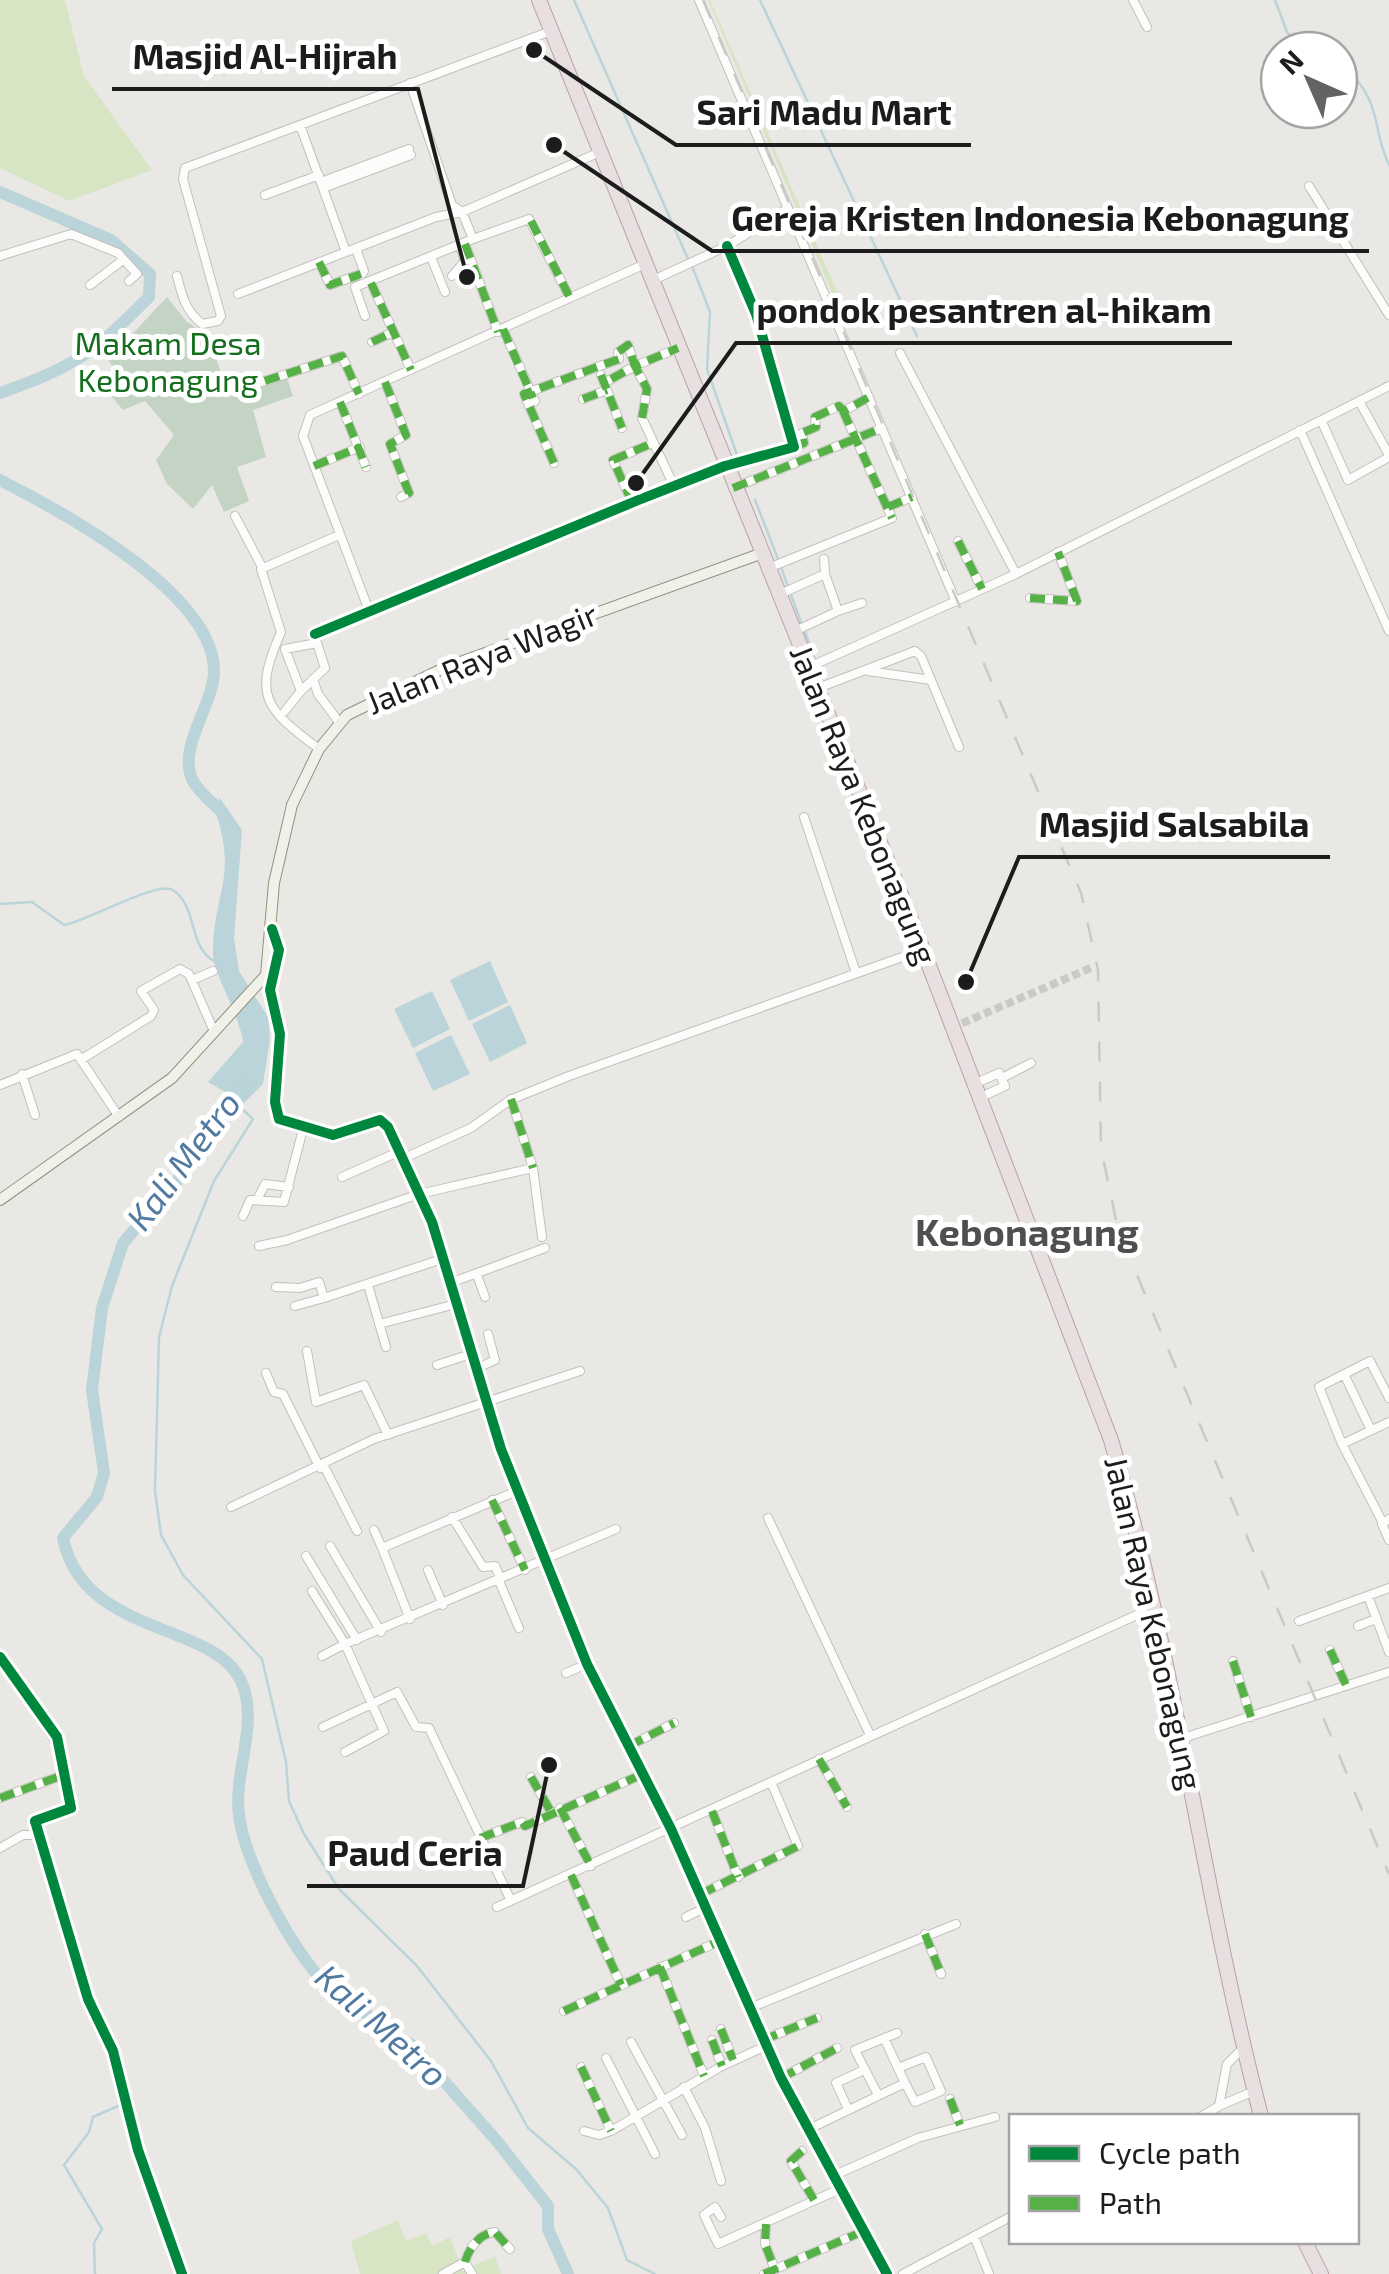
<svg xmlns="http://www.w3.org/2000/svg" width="1389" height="2274" font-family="'Exo 2',sans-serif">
<rect width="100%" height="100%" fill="#eae8e4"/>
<path fill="#d7e5c5" d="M0,0H65L84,76L152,170L69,201L0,168Z
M708,0H710L852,326L847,328Z
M398,2220L406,2241L426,2233L432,2246L450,2237L463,2270L495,2256L501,2274H360L351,2241Z"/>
<path fill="#c4d4c4" d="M167,297L187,322L208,335L228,393L286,375L293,396L253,410L266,457L237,467L249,501L224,512L212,485L193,509L167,484L156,460L174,435L145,401L123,410L107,391L123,380L108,360Z"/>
<path fill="#bad4da" d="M220,798L242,830L234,938L239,971L268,1017L270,1038L263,1084L244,1103L208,1082L243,1042C239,1013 213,973 213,954C213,892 239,877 214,808Z
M490,961L508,1002L469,1021L450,980Z
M432,991L450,1029L413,1048L394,1009Z
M510,1005L527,1043L490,1062L472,1024Z
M451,1035L470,1074L433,1091L415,1053Z"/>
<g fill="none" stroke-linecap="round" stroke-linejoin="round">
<path stroke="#bad4da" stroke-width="2.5" d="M574,0L688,259
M760,0L917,336
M1275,0L1287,32L1302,50
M1339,75L1355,78C1381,107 1373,132 1389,165
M692,266L710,312L707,369L738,458
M755,500L778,559
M781,567L788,587
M791,595L802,625
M805,632L816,662
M0,904L32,902L64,925C88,921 158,880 173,890C199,908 187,948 216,962
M239,1099L240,1107L253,1119L214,1181L172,1286L159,1337L155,1491L161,1535L183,1575L262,1659L286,1762L289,1801L304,1834L339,1889L417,1966L491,2061L528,2128L576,2169L608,2208L627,2260L655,2274
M23,1696L55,1749
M34,1844L45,1865
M95,2274L94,2243L102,2229L64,2165L89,2132L93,2117L125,2103"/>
<path stroke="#bad4da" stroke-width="12" d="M0,192L111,240L150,274L149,297C92,354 76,366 0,393
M0,480C61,511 214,593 214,671C214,705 176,748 193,781C200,794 215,804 224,815
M243,1085L177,1181L123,1243L102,1308L92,1390L104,1473L97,1497L63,1538C83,1636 212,1622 240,1679C261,1719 233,1772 239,1815C245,1863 289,1943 321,1979C337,1997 356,2007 375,2020C389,2029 395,2039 412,2045L496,2140L548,2206V2229L568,2274"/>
<path stroke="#cbc9c6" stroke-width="8" stroke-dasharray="8 4" stroke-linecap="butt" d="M951,1028L1093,967"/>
<g stroke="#c1c0bf" stroke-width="10">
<path id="street" d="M699,0L956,602
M1133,0L1147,27
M300,125L346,252
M321,182L409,149
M1309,186L1389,315
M323,188L411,155
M265,195L319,175
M473,239L529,219L570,298
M465,244L498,332
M356,249L364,271L361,275
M0,256L71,234L118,253L137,274L129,281
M431,257L445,292
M319,262L330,285L361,274
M177,276C182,296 185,310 202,324L218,321L221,316L183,179L185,168L551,31
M452,276L465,261L460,246
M651,281L727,246L787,209
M371,283L411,370
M90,285L123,260
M238,294L436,217L462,212L600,152
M365,316L355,287L473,239L462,212L452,205L410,83
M503,329L535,401
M372,342L393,332
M900,353L1016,574
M601,375L622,428
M385,382L406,435L390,444L409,493L401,497
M243,388L342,356L359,394
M583,399L607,390
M1359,401L1389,455
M340,402L366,467
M1322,422L1348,480L1389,457
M1300,430L1389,631
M794,447L804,443L802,433L816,427L815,417L839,406L844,411L869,397
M554,463L524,394L619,359L618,352L628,345L635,366L604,383
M314,466L360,447
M674,486L642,418L647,389L635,366L678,348
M733,488L882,428
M632,502L613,460L653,443
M888,507L912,497
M235,516L262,567
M958,541L982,589
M824,559L825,574
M766,569L892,518L843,411
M778,595L825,574L838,611L793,632
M1030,598L1077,601L1058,552
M368,608L303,436L310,415L645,264
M838,611L862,603
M315,634L636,501L725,466L794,447L756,314L727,246
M807,668L1016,574L1389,386
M868,671L931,680
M313,679L318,694L339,722
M818,688L915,651L921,656L959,747
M285,711L301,691L285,649L317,643L325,668L301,691
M319,749C264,708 253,696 281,632L261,569L339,535
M804,817L856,973
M272,929L279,950L270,990L280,1034L275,1102L279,1119L333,1135L380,1120L388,1127L432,1222L501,1449L587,1664L671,1829L781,2078L887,2274
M192,980L213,971
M82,1059L151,1016L154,1010L141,991L180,969L189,974L213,1029
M22,1074L35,1115
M1004,1077L1031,1063
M974,1084L999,1073L1005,1086L981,1097
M0,1085L77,1054L119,1117
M511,1099L533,1168L542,1237
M402,1159L471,1128L510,1100L569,1076L922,950
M342,1177L398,1152
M257,1200L265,1184L289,1187
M243,1216L250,1200L284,1202L303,1129
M259,1246L287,1240L419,1194L533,1168
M477,1275L485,1297
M450,1283L545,1248
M368,1285L386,1347
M276,1287L300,1288L319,1282L324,1298L442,1259
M295,1306L324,1298
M379,1324L456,1304
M307,1351L316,1402L364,1385L388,1435
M437,1365L471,1354
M476,1369L495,1360L488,1334
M266,1373L274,1392L283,1394L320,1468
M1344,1374L1371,1430
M1342,1444L1389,1422
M324,1466L357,1531
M492,1500L525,1570
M231,1507L374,1439L580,1371
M452,1517L483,1567L495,1566L501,1579
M768,1518L870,1735
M1389,1519L1382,1524L1389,1540
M1383,1523L1342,1444L1319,1387L1370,1361L1389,1398
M374,1530L382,1548
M330,1546L381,1632
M306,1556L357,1640
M428,1570L443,1605
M499,1581L519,1628
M312,1591L345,1644L322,1656
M1368,1596L1389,1652
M410,1619L382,1548L517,1491
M1299,1621L1389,1588
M1358,1626L1376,1619
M1330,1650L1346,1685
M0,1657L57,1737L71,1808L35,1821L88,1999L113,2051L138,2150L182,2274
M1233,1661L1251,1717
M566,1673L587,1664
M323,1727L397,1692L416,1727L429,1728L511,1901
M1180,1739L1389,1672
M629,1746L674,1723
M345,1752L384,1731L345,1644L616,1529
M819,1759L847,1807
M531,1777L551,1812
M0,1798L66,1774
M560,1808L591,1866
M712,1811L738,1877
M480,1838L522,1822L525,1826L643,1774
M0,1848L23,1835H38
M571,1875L621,1985
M701,1894L798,1846L771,1782
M497,1907L1152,1608
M686,1917L707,1907
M925,1934L941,1974
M660,1967L704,2076
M750,2008L956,1924
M564,2011L722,1940
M721,2029L733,2060
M884,2038L905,2083
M712,2040L722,2066
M763,2040L817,2018
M631,2042L682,2135
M606,2058L655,2154
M581,2067L611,2131
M781,2078L837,2048
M684,2087L705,2128L721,2181
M878,2095L855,2050L897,2033
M950,2099L960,2125
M1219,2106L1254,2091
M848,2109L836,2083L864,2070
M1202,2116L1219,2106L1227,2064L1243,2048
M809,2129L905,2083L915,2102L941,2091L926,2057L898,2068
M584,2131L599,2135L611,2131L722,2066L766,2046
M802,2151L791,2161L814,2200
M835,2175L918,2138L995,2117
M721,2217L715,2207L704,2215L718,2244L842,2188
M766,2224L765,2244L775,2270
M974,2236L989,2274
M465,2262C469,2248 479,2234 495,2232L510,2249
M443,2274L465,2262L472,2274
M764,2274L866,2230
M903,2274L1012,2216"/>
</g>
<g stroke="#90917e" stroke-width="12">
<path id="secondary" d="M0,1200L172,1078L266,975L274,883L292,805L319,749L347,715L444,668L760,554"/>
</g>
<g stroke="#bc9fa7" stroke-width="16">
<path id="highway" d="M539,0L915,929L1111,1440C1176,1662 1203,1893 1261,2116
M1305,2242L1321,2274"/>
</g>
<use href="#street" stroke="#fcfcfb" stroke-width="8"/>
<use href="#secondary" stroke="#f1f1e9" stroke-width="10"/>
<use href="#highway" stroke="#e7dfe0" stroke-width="14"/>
<path stroke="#c9c9c8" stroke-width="2.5" stroke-dasharray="20 20" stroke-linecap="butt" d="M703,0L1081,893L1098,970L1101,1148L1118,1230L1389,1874"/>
<path stroke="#55b145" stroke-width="8" stroke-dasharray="15 8" stroke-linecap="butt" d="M531,221L570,298
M465,244L498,332
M319,262L330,285L361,274
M371,283L411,370
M503,329L533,398
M372,342L393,332
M601,375L622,428
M385,382L406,435L390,444L409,493L401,497
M243,388L342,356L359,394
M583,399L607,390
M340,402L366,467
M843,411L892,518
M642,418L647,389L635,366L678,348
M794,447L804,443L802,433L816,427L815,417L839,406L844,411L869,397
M554,463L524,394L619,359L618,352L628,345L635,366L604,383
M314,466L360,447
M733,488L882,428
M632,502L613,460L653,443
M888,507L912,497
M958,541L982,589
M1030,598L1077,601L1058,552
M511,1099L533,1168
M492,1500L525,1570
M1330,1650L1346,1685
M1233,1661L1251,1717
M629,1746L674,1723
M819,1759L847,1807
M531,1777L551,1812
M0,1798L66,1774
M560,1808L591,1866
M712,1811L738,1877
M480,1838L522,1822L525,1826L643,1774
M571,1875L621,1985
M701,1894L798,1846
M925,1934L941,1974
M660,1967L704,2076
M564,2011L722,1940
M721,2029L733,2060
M712,2040L722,2066
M763,2040L817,2018
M581,2067L611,2131
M781,2078L837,2048
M950,2099L960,2125
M802,2151L791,2161L814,2200
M766,2224L765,2244L775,2270
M465,2262C469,2248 479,2234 495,2232L510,2249
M764,2274L866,2230"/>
<g stroke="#fff" stroke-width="16">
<path id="cycleway" d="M315,634L636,501L725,466L794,447L756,314L727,246
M272,929L279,950L270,990L280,1034L275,1102L279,1119L333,1135L380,1120L388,1127L432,1222L501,1449L587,1664L671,1829L781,2078L887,2274
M0,1657L57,1737L71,1808L35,1821L88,1999L113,2051L138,2150L182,2274"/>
</g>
<use href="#cycleway" stroke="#00873e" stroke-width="10"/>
</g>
<g text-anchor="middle" stroke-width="10" stroke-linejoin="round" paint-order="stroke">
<g font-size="32" fill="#156e1d" stroke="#fff">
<text x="168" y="355">Makam Desa<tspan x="168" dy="37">Kebonagung</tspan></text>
</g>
<g font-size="32" fill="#1c1c1c" stroke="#fff">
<text transform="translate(482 659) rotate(-22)" y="11">Jalan Raya Wagir</text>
<text transform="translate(863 805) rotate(68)" y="11">Jalan Raya Kebonagung</text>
<text transform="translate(1153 1623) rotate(77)" y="11">Jalan Raya Kebonagung</text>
</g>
<g font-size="35" font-style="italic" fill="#527aa1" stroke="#fff">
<text transform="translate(184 1161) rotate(-53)" y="12">Kali Metro</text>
<text transform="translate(381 2026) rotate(42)" y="12">Kali Metro</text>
</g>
<g font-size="38" font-weight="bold" fill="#4f4f4f" stroke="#fff">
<text x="1027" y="1246">Kebonagung</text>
</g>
</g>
<path fill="none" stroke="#1c1c1c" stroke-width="4" d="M467 277L418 89H112M534 50L676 145H971M554 145L712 251H1369M636 483L736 343H1232M966 982L1019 857H1330M549 1765L523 1886H307"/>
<g fill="#1c1c1c" stroke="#fff" stroke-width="4">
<circle cx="467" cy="277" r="10"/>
<circle cx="534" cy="50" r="10"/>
<circle cx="554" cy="145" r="10"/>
<circle cx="636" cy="483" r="10"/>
<circle cx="966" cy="982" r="10"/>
<circle cx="549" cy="1765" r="10"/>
</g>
<g font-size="35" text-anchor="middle" font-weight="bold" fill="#1c1c1c" stroke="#fff" stroke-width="10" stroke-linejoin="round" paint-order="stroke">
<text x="265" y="69">Masjid Al-Hijrah</text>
<text x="824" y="125">Sari Madu Mart</text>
<text x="1040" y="231">Gereja Kristen Indonesia Kebonagung</text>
<text x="984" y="323">pondok pesantren al-hikam</text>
<text x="1174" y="837">Masjid Salsabila</text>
<text x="415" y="1866">Paud Ceria</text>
</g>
<rect x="1009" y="2114" width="350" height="130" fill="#ffffff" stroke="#a4a4a4" stroke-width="2.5"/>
<rect x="1029" y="2146" width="50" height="15" fill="#00873e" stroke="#a4a4a4" stroke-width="2.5"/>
<text x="1099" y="2164" font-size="30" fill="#1c1c1c">Cycle path</text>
<rect x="1029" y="2196" width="50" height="15" fill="#55b145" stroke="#a4a4a4" stroke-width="2.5"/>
<text x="1099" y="2214" font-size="30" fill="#1c1c1c">Path</text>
<g transform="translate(1309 80) rotate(315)"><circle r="48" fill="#ffffff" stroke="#a4a4a4" stroke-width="2.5"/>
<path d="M0-8L18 38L0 25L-18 38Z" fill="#646362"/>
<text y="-15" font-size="28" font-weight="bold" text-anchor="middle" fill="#1c1c1c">N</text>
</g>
</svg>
